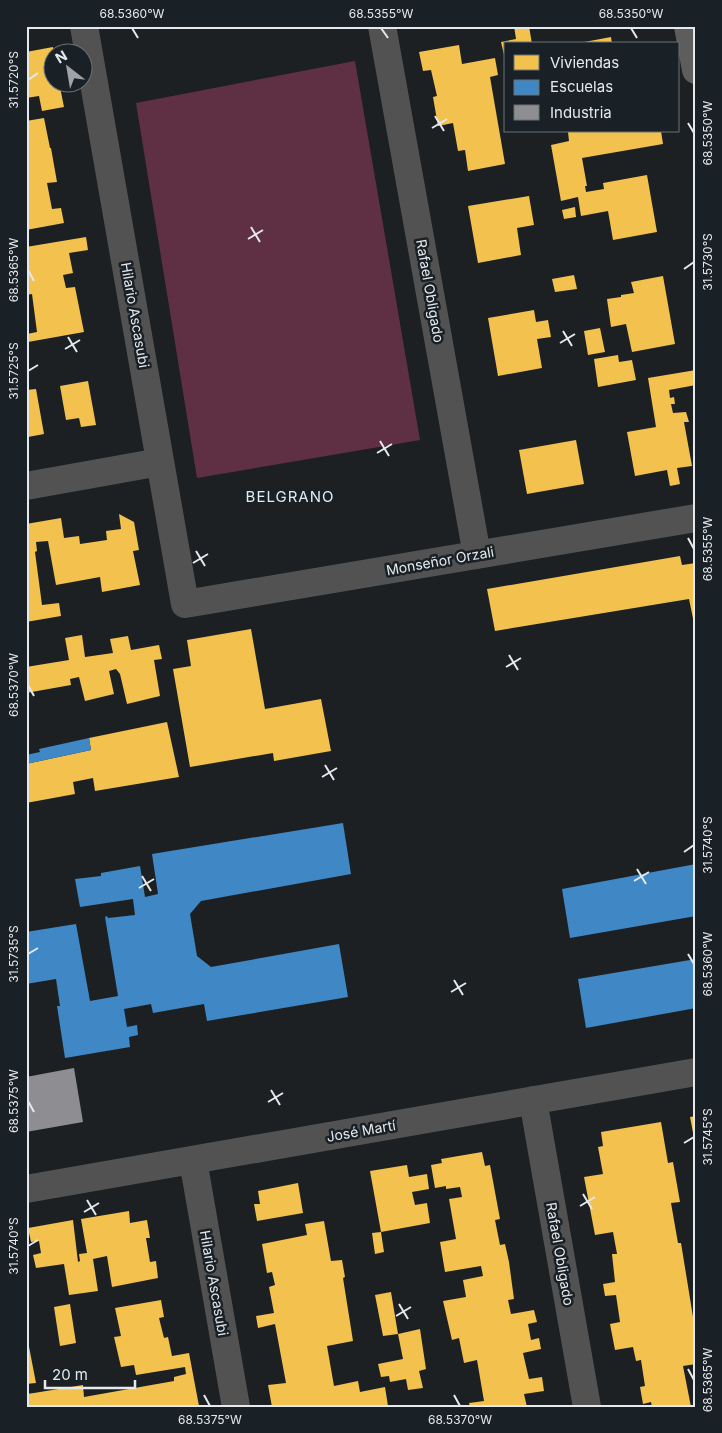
<svg xmlns="http://www.w3.org/2000/svg" width="722" height="1433" font-family="Inter,sans-serif">
<rect width="100%" height="100%" fill="#1c2023"/>
<path fill="#5f3043" d="M355,61L420,440L197,478L136,103Z"/>
<path fill="#f2c14e" d="M514,26H529L532,44H506L505,59L501,42L516,39Z
M611,37L612,44H579V43Z
M459,45L462,64L495,58L498,75L490,77L505,164L468,171L465,150L458,151L453,123L438,126L433,97L437,96L431,70L423,71L419,52Z
M53,47L54,52H52V82H59L64,107L42,111L39,96L26,98V52Z
M44,118L50,148H51L57,182L47,183L52,209L61,208L64,223L26,230V121Z
M574,131H661L663,144L582,158L587,186H585L586,192L604,189L603,183L647,175L657,232L613,240L608,211L581,216L578,197L561,201L551,145L569,141L568,132Z
M529,196L534,225L517,228L521,255L478,263L468,206Z
M575,207L576,217L564,219L562,210Z
M86,237L88,250L69,253L73,273L63,275L66,288L75,287L84,332L28,342L27,334L37,332L32,294L26,295V247Z
M574,275L577,289L555,292L552,279Z
M663,276L675,344L632,352L626,324L611,327L607,299L621,297V295L634,293L631,282Z
M534,310L536,322L548,320L551,337L537,339L542,368L498,376L488,318Z
M600,328L605,352L588,355L584,331Z
M618,355L619,362L632,360L636,380L598,387L594,359Z
M696,370V385L669,390L670,398L674,397L675,404H671L673,413L686,412L689,422H684L692,466L677,468L680,484L670,486L667,470L635,476L627,432L656,427L648,378Z
M88,381L96,425L81,427L79,418L66,420L60,386Z
M36,389L44,434L28,437L26,427V390Z
M576,440L584,484L527,494L519,450Z
M119,514L134,522L139,550L133,551L140,585L102,592L100,577L56,585L48,541L36,542L37,551L35,552L42,605L59,603L61,616L26,622V524L61,518L64,538L79,536L80,544L107,540L106,531L121,529Z
M680,556L682,565L696,563V633L689,599L495,631L487,589Z
M251,629L265,709L321,699L331,751L274,761L273,753L190,767L173,669L191,666L187,640Z
M82,635L85,657L113,653L110,639L128,636L131,650L159,645L162,659L154,660L160,696L127,704L120,674L116,669L109,671L114,694L85,701L79,677L70,679L71,685L26,693V667L69,660L65,638Z
M167,722L179,777L95,791L93,778L73,782L75,794L26,803V764L91,750L89,738Z
M696,1116V1143H695L690,1117Z
M661,1122L668,1163L673,1162L680,1202L671,1203L678,1243H681L694,1323H696V1364L683,1366L691,1407H652L651,1402L643,1404L640,1387L645,1386L641,1360L636,1361L633,1347L615,1350L610,1324L620,1322L616,1295L605,1296L603,1284L615,1282L612,1254H617L613,1232L595,1235L584,1177L603,1174L598,1147L603,1146L601,1132Z
M482,1152L485,1166L490,1165L500,1219L495,1220L500,1245L505,1244L509,1262L514,1299L508,1300L511,1314L534,1310L537,1322L528,1324L531,1340L539,1338L541,1349L523,1353L529,1379L542,1377L544,1391L524,1394L527,1407H470L469,1403L484,1401L477,1360L464,1363L459,1338L452,1340L443,1301L466,1297L463,1280L483,1276L481,1266L445,1272L440,1242L456,1239L449,1199L462,1197L460,1187L446,1189V1186L435,1188L431,1165L442,1163L441,1159Z
M407,1165L409,1177L427,1174L429,1189L412,1192L415,1205L427,1203L430,1223L381,1232L370,1171Z
M298,1183L303,1213L257,1221L254,1204H260L258,1191Z
M129,1211L130,1223L147,1220L150,1238H146L150,1262L156,1261L158,1278L112,1287L107,1256L93,1259L98,1291L69,1295L64,1264L36,1268L33,1255L41,1253L39,1241L31,1242L28,1228L73,1220L78,1262L80,1261L79,1254L87,1253L81,1219Z
M324,1221L331,1261L342,1260L345,1277L343,1278L353,1341L327,1346L334,1386L358,1381L360,1392L385,1387L388,1406L272,1407L268,1385L286,1383L275,1324L258,1328L256,1316L274,1313L269,1287L275,1285L272,1272L267,1273L262,1244L307,1235L305,1224Z
M381,1232L384,1252L375,1254L372,1233Z
M391,1292L398,1334L383,1336L375,1295Z
M161,1300L164,1317L159,1318L164,1338L168,1337L172,1356L189,1353L199,1406L26,1407V1394L34,1393L83,1385L84,1397L174,1381V1377L186,1374L185,1367L136,1375L134,1365L121,1367L114,1337L121,1336L115,1308Z
M70,1304L76,1343L60,1346L54,1307Z
M420,1329L426,1369L419,1371L423,1388L408,1390L406,1379L390,1382L389,1376L381,1377L378,1364L403,1359L398,1334Z
M26,1331L36,1383L26,1384Z"/>
<path fill="#3f88c5" d="M89,738L91,750L26,764V755L40,752L39,749Z
M343,823L351,874L201,901L190,914L197,956L211,967L339,944L348,997L207,1021L204,1004L153,1013L151,1004L124,1009L127,1027L137,1025L138,1035L129,1037L130,1047L65,1058L57,1006H60L56,979L26,984V932L76,924L90,1001L118,996L105,917L107,916L108,918L135,915L133,899L80,907L75,879L101,876V873L140,866L145,897L158,894L152,854Z
M696,864V916L570,938L562,889Z
M696,959V1008L586,1028L578,979Z"/>
<path fill="#8d8d92" d="M74,1068L83,1122L26,1132V1077Z"/>
<g fill="none" stroke-linecap="round" stroke-linejoin="round">
<path stroke="#525253" stroke-width="28" d="M84,26L185,604L696,518
M382,26L477,555
M26,486L160,462
M533,1100L587,1407
M193,1160L236,1407
M26,1189L696,1072"/>
<path stroke="#5e5d5e" stroke-width="28" d="M688,26L696,70"/>
</g>
<path fill="none" stroke="#e4e9ed" stroke-width="2" d="M132,28L138,38M381,28L388,38M631,28L637,38M28,80L38,73M435,116L444,131M688,123L694,133M432,128L447,119M251,227L260,242M248,239L263,230M684,269L694,262M28,270L34,281M563,331L572,346M68,337L77,352M560,343L575,334M65,349L80,340M28,371L38,365M380,441L389,456M377,453L392,444M688,538L694,549M196,551L205,566M193,563L208,554M509,655L518,670M506,667L521,658M28,685L34,696M325,765L334,780M322,777L337,768M684,852L694,845M637,869L646,884M142,876L151,891M634,881L649,872M139,888L154,879M28,954L38,948M688,954L694,964M454,980L463,995M451,992L466,983M271,1090L280,1105M28,1101L34,1112M268,1102L283,1093M684,1143L694,1137M583,1194L592,1209M87,1200L96,1215M580,1206L595,1197M84,1212L99,1203M28,1246L38,1240M399,1304L408,1319M396,1316L411,1307M688,1369L694,1380M204,1395L210,1406M454,1395L460,1406"/>
<g text-anchor="middle" stroke-width="5" stroke-linejoin="round" paint-order="stroke">
<g font-size="14" fill="#e4e9ed" stroke="#192126">
<text transform="translate(430 291) rotate(80)" y="5">Rafael Obligado</text>
<text transform="translate(135 315) rotate(80)" y="5">Hilario Ascasubi</text>
<text transform="translate(440 561) rotate(-10)" y="5">Monseñor Orzali</text>
<text transform="translate(361 1131) rotate(-10)" y="5">José Martí</text>
<text transform="translate(560 1254) rotate(80)" y="5">Rafael Obligado</text>
<text transform="translate(214 1283) rotate(80)" y="5">Hilario Ascasubi</text>
</g>
<g font-size="15" letter-spacing="1" fill="#e4e9ed" stroke="#192126">
<text x="290" y="502">BELGRANO</text>
</g>
</g>
<rect width="722" height="1433" fill="none" stroke="#192126" stroke-width="55"/>
<rect x="504" y="42" width="175" height="90" fill="#192126" stroke="#6a7176"/>
<rect x="514" y="55" width="25" height="15" fill="#f2c14e" stroke="#6a7176"/>
<text x="550" y="68" font-size="15" fill="#e4e9ed">Viviendas</text>
<rect x="514" y="80" width="25" height="15" fill="#3f88c5" stroke="#6a7176"/>
<text x="550" y="92" font-size="15" fill="#e4e9ed">Escuelas</text>
<rect x="514" y="105" width="25" height="15" fill="#8d8d92" stroke="#6a7176"/>
<text x="550" y="118" font-size="15" fill="#e4e9ed">Industria</text>
<g transform="translate(68 68) rotate(329)"><circle r="24" fill="#192126" stroke="#6a7176"/>
<path d="M0-4L9 19L0 12L-9 19Z" fill="#9ea3a6"/>
<text y="-8" font-size="14" font-weight="bold" text-anchor="middle" fill="#e4e9ed">N</text>
</g>
<path d="M45 1380v8h90v-8" fill="none" stroke="#e4e9ed" stroke-width="2.5"/>
<text x="52" y="1380" font-size="15" fill="#e4e9ed" stroke="#192126" stroke-width="4" paint-order="stroke">20 m</text>
<rect x="28" y="28" width="666" height="1378" fill="none" stroke="#e4e9ed" stroke-width="2"/>
<g font-size="12" text-anchor="middle" fill="#e4e9ed">
<text x="132" y="18">68.5360°W</text>
<text x="381" y="18">68.5355°W</text>
<text x="631" y="18">68.5350°W</text>
<text transform="translate(14 80) rotate(-90)" y="4">31.5720°S</text>
<text transform="translate(708 133) rotate(-90)" y="4">68.5350°W</text>
<text transform="translate(708 262) rotate(-90)" y="4">31.5730°S</text>
<text transform="translate(14 270) rotate(-90)" y="4">68.5365°W</text>
<text transform="translate(14 371) rotate(-90)" y="4">31.5725°S</text>
<text transform="translate(708 549) rotate(-90)" y="4">68.5355°W</text>
<text transform="translate(14 685) rotate(-90)" y="4">68.5370°W</text>
<text transform="translate(708 845) rotate(-90)" y="4">31.5740°S</text>
<text transform="translate(14 954) rotate(-90)" y="4">31.5735°S</text>
<text transform="translate(708 964) rotate(-90)" y="4">68.5360°W</text>
<text transform="translate(14 1101) rotate(-90)" y="4">68.5375°W</text>
<text transform="translate(708 1137) rotate(-90)" y="4">31.5745°S</text>
<text transform="translate(14 1246) rotate(-90)" y="4">31.5740°S</text>
<text transform="translate(708 1380) rotate(-90)" y="4">68.5365°W</text>
<text x="210" y="1424">68.5375°W</text>
<text x="460" y="1424">68.5370°W</text>
</g>
</svg>
